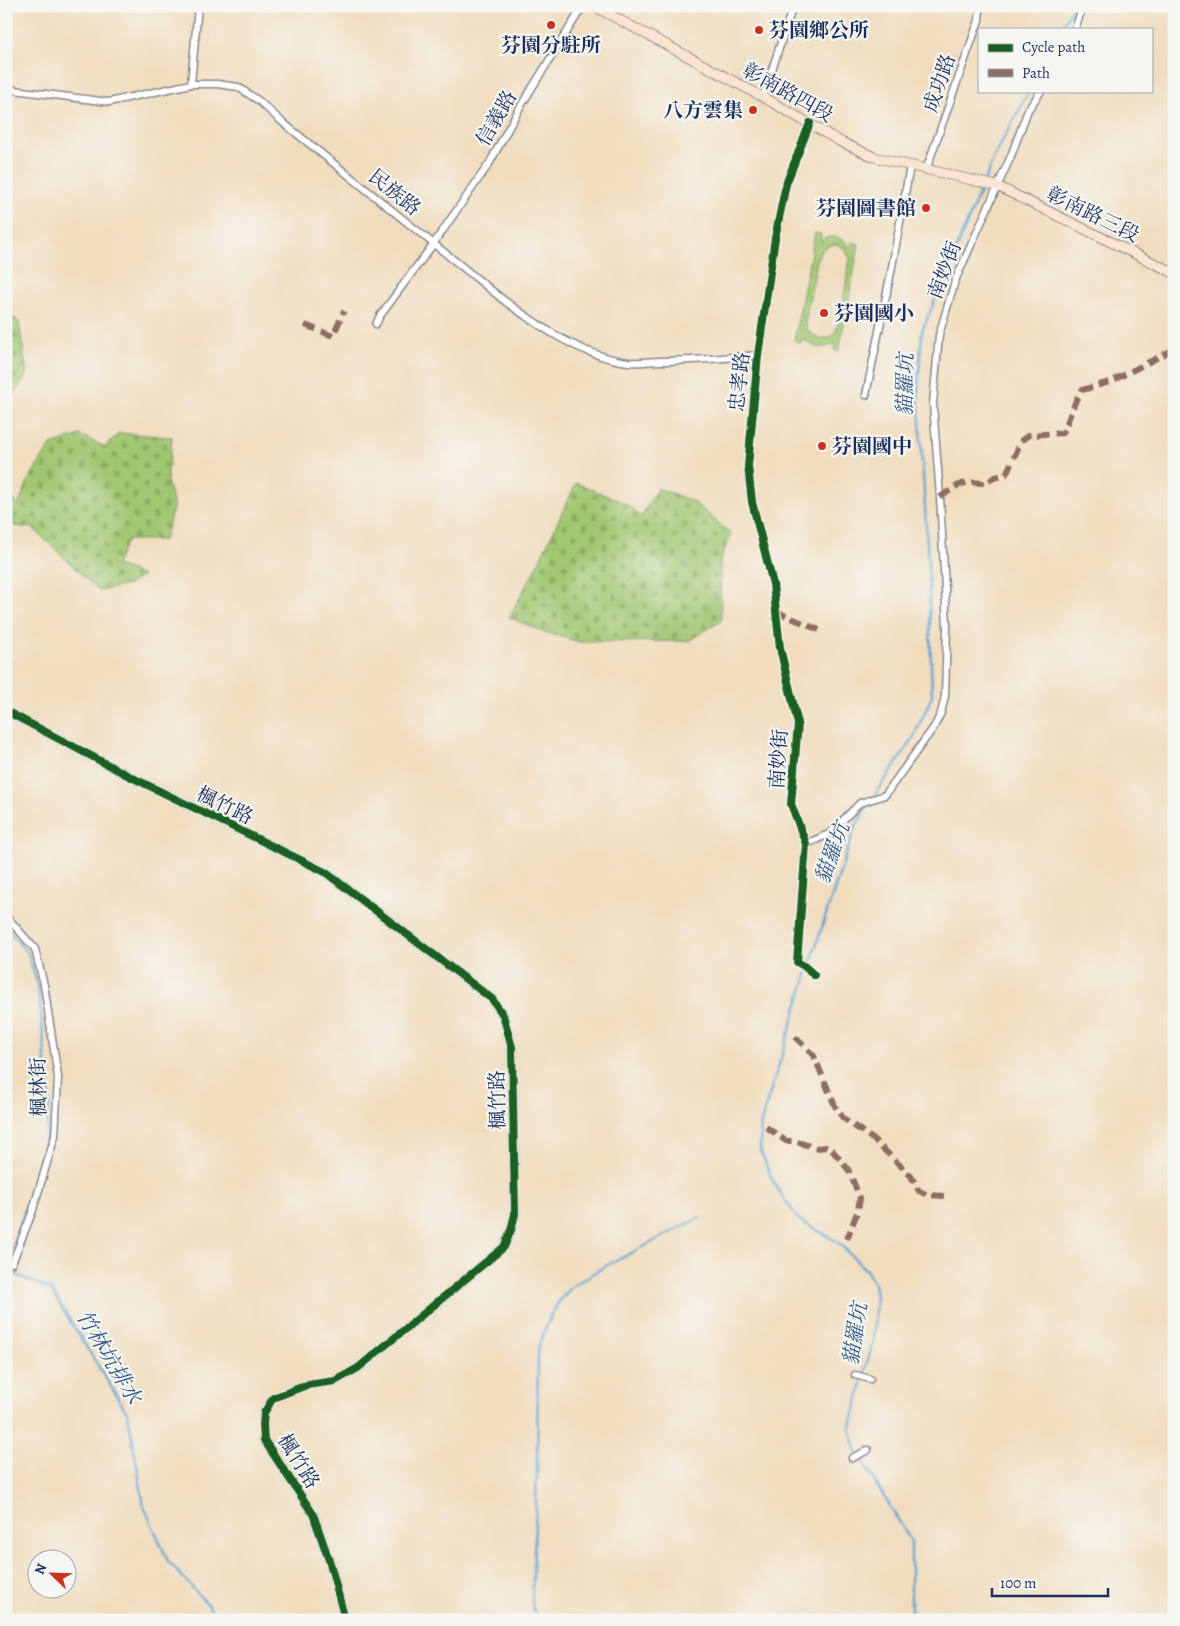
<svg xmlns="http://www.w3.org/2000/svg" width="1180" height="1626" font-family="Alegreya,'Noto Serif TC',serif">
<defs>
<pattern id="cemetery-stones" width="16" height="16" patternUnits="userSpaceOnUse" patternTransform="scale(1.25)"><rect width="16" height="16" fill="#a1c771"/><path d="M2 7V4a2 2 0 0 1 4 0v3zM10 15v-3a2 2 0 0 1 4 0v3z" fill="#8aab64"/></pattern>
</defs>
<rect width="100%" height="100%" fill="#f6f6f2"/>
<filter id="ink" filterUnits="userSpaceOnUse"><feTurbulence type="fractalNoise" baseFrequency=".02" numOctaves="2"/><feDisplacementMap in="SourceGraphic" scale="10" xChannelSelector="R" yChannelSelector="G"/><feConvolveMatrix kernelMatrix="1 2 1 2 8 2 1 2 1" color-interpolation-filters="sRGB"/></filter>
<filter id="wash" filterUnits="userSpaceOnUse"><feTurbulence type="fractalNoise" baseFrequency=".0096" numOctaves="4" result="noise"/><feDisplacementMap in="SourceGraphic" scale="20" xChannelSelector="R" yChannelSelector="G"/><feGaussianBlur stdDeviation="1.12" result="paint"/><feColorMatrix in="noise" values="0 0 0 0 0 0 0 0 0 0 0 0 0 0 0 0 0 1.4 0 .05"/><feComposite in="paint" operator="in"/></filter>
<g filter="url(#wash)">
<rect width="100%" height="100%" fill="#f1ddbe"/>
<path fill="url(#cemetery-stones)" stroke="#5e7b68" d="M6,311L19,322L27,375L6,405Z
M119,433L172,437L167,481L174,506L164,540H127L116,565L143,576L128,585L99,591L33,528L6,525V490L18,506L30,477L51,445L80,435L105,447Z
M576,483L627,504L641,517L658,488L694,502L731,534L720,560L721,621L688,641L580,642L543,632L509,617L533,574Z"/>
<path fill="#a1c771" stroke="#5e7b68" fill-rule="evenodd" d="M815,233L821,234V242L825,238C837,235 844,239 851,248L852,242L859,244L839,351L834,350L836,343C822,350 814,349 803,338L801,343L794,340ZM835,244L843,247L850,258C847,273 841,322 835,332C830,338 825,339 818,339L808,330L805,322L818,256L825,247Z"/>
<g fill="none" stroke-linecap="round" stroke-linejoin="round">
<path stroke="#5aa3d1" stroke-width="2.5" d="M1061,29L1073,6
M873,797L913,739L932,696L928,560L918,389L922,331L996,153L1029,91
M870,802L855,827L820,933L761,1122L760,1150L775,1185L799,1220L838,1242L867,1271L874,1284L876,1297L873,1341L850,1429L857,1452L911,1541V1611L914,1620
M6,929L28,953L38,986L50,1103L43,1153L6,1267
M6,1270L51,1290L128,1414L144,1506L168,1561L210,1607L214,1620
M536,1620L532,1602L537,1474L538,1347L552,1313L560,1300L573,1286L602,1268L701,1217"/>
</g>
</g>
<g filter="url(#ink)">
<g fill="none" stroke-linecap="round" stroke-linejoin="round">
<g stroke="#86868e" stroke-width="9">
<path id="street" d="M1075,29L1083,6
M191,84L198,6
M6,89L109,102L191,84H217L238,87L259,101L281,121L506,302C542,328 582,356 628,362C639,363 648,361 659,361C692,361 725,358 758,355
M763,97L793,6
M810,123L786,184L775,238L758,355L748,466L752,502L773,584L780,648L798,724L791,804L806,844L797,962L804,966L814,975
M926,170L979,20L980,6
M376,324L380,316L434,243L489,164L519,109L583,6
M866,395L892,267L910,166
M806,844L829,834L860,803L885,795L934,727L941,713L945,696L947,626L940,497L933,404L939,335L955,281L1011,156L1028,110L1041,91
M6,916L35,949L44,985L58,1077L55,1136L32,1213L12,1263L6,1261
M855,1375L870,1379
M852,1458L868,1450"/>
</g>
<g stroke="#86868e" stroke-width="11">
<path id="secondary" d="M594,6L763,97L841,142L874,157L997,186L1174,273
M6,711L131,777L325,872L492,999L503,1015L512,1047L515,1214L511,1230L504,1247L358,1368L335,1381L307,1385L273,1398L264,1413L263,1425L264,1440L313,1514L330,1563L345,1620"/>
</g>
<use href="#street" stroke="#fff" stroke-width="6"/>
<use href="#secondary" stroke="#fce5d0" stroke-width="9"/>
<path stroke="#8d6e63" stroke-width="6" stroke-dasharray="12 6" stroke-linecap="butt" d="M305,325L333,336L344,311
M940,497L957,486L968,482L986,483L995,477L1006,474L1022,440L1029,435L1063,433L1076,400L1082,390L1110,382L1174,349
M775,611L824,632
M795,1037L814,1056L835,1106L843,1118L874,1140L911,1176L919,1191L928,1195L945,1196
M766,1127L786,1141H794L817,1148L826,1147L832,1150L848,1169L860,1198L858,1210L847,1239"/>
<g stroke="#f6f6f2" stroke-width="11">
<path id="cycleway" d="M810,123L786,184L775,238L758,355L748,466L752,502L773,584L780,648L798,724L791,804L806,844L797,962L804,966L814,975
M6,711L131,777L325,872L492,999L503,1015L512,1047L515,1214L511,1230L504,1247L358,1368L335,1381L307,1385L273,1398L264,1413L263,1425L264,1440L313,1514L330,1563L345,1620"/>
</g>
<use href="#cycleway" stroke="#1b5e20" stroke-width="8"/>
</g>
</g>
<g fill="#c8321e" stroke="#f6f6f2" stroke-width="2">
<circle cx="551" cy="25" r="5"/>
<circle cx="759" cy="30" r="5"/>
<circle cx="753" cy="110" r="5"/>
<circle cx="926" cy="208" r="5"/>
<circle cx="824" cy="313" r="5"/>
<circle cx="822" cy="446" r="5"/>
</g>
<g text-anchor="middle" stroke-width="4.5" stroke-linejoin="round" paint-order="stroke">
<g font-size="20" font-weight="bold" fill="#1b2f5e" stroke="#f6f6f2" text-anchor="start">
<text x="769" y="37">芬園鄉公所</text>
<text x="551" y="52" text-anchor="middle">芬園分駐所</text>
<text x="743" y="117" text-anchor="end">八方雲集</text>
<text x="916" y="215" text-anchor="end">芬園圖書館</text>
<text x="834" y="320">芬園國小</text>
<text x="832" y="453">芬園國中</text>
</g>
<g font-size="20" fill="#1b2f5e" stroke="#f6f6f2">
<text transform="translate(939 83) rotate(-71)" y="7">成功路</text>
<text transform="translate(788 92) rotate(29)" y="7">彰南路四段</text>
<text transform="translate(496 118) rotate(-60)" y="7">信義路</text>
<text transform="translate(395 192) rotate(39)" y="7">民族路</text>
<text transform="translate(1093 214) rotate(26)" y="7">彰南路三段</text>
<text transform="translate(944 270) rotate(-69)" y="7">南妙街</text>
<text transform="translate(739 382) rotate(-84)" y="7">忠孝路</text>
<text transform="translate(778 759) rotate(-86)" y="7">南妙街</text>
<text transform="translate(225 805) rotate(26)" y="7">楓竹路</text>
<text transform="translate(38 1087) rotate(-91)" y="7">楓林街</text>
<text transform="translate(497 1100) rotate(-91)" y="7">楓竹路</text>
<text transform="translate(299 1461) rotate(58)" y="7">楓竹路</text>
</g>
<g font-size="21" font-style="italic" fill="#315886" stroke="#f6f6f2">
<text transform="translate(905 385) rotate(-89)" y="7">貓羅坑</text>
<text transform="translate(832 853) rotate(-70)" y="7">貓羅坑</text>
<text transform="translate(855 1334) rotate(-81)" y="7">貓羅坑</text>
<text transform="translate(109 1357) rotate(59)" y="7">竹林坑排水</text>
</g>
</g>
<rect width="1180" height="1626" fill="none" stroke="#f6f6f2" stroke-width="25"/>
<rect x="978" y="28" width="175" height="65" fill="#f6f6f2" stroke="#9ea6b7"/>
<rect x="988" y="44" width="25" height="8" fill="#1b5e20" stroke="#9ea6b7"/>
<text x="1022" y="52" font-size="15" fill="#1b2f5e">Cycle path</text>
<rect x="988" y="69" width="25" height="8" fill="#8d6e63" stroke="#9ea6b7"/>
<text x="1022" y="78" font-size="15" fill="#1b2f5e">Path</text>
<g transform="translate(52 1574) rotate(293)"><circle r="24" fill="#f6f6f2" stroke="#9ea6b7"/>
<path d="M0-4L9 19L0 12L-9 19Z" fill="#c8321e"/>
<text y="-8" font-size="14" font-weight="bold" text-anchor="middle" fill="#1b2f5e">N</text>
</g>
<path d="M992 1588v8h116v-8" fill="none" stroke="#1b2f5e" stroke-width="2.5"/>
<text x="1000" y="1588" font-size="15" fill="#1b2f5e" stroke="#f6f6f2" stroke-width="4" paint-order="stroke">100 m</text>
</svg>
